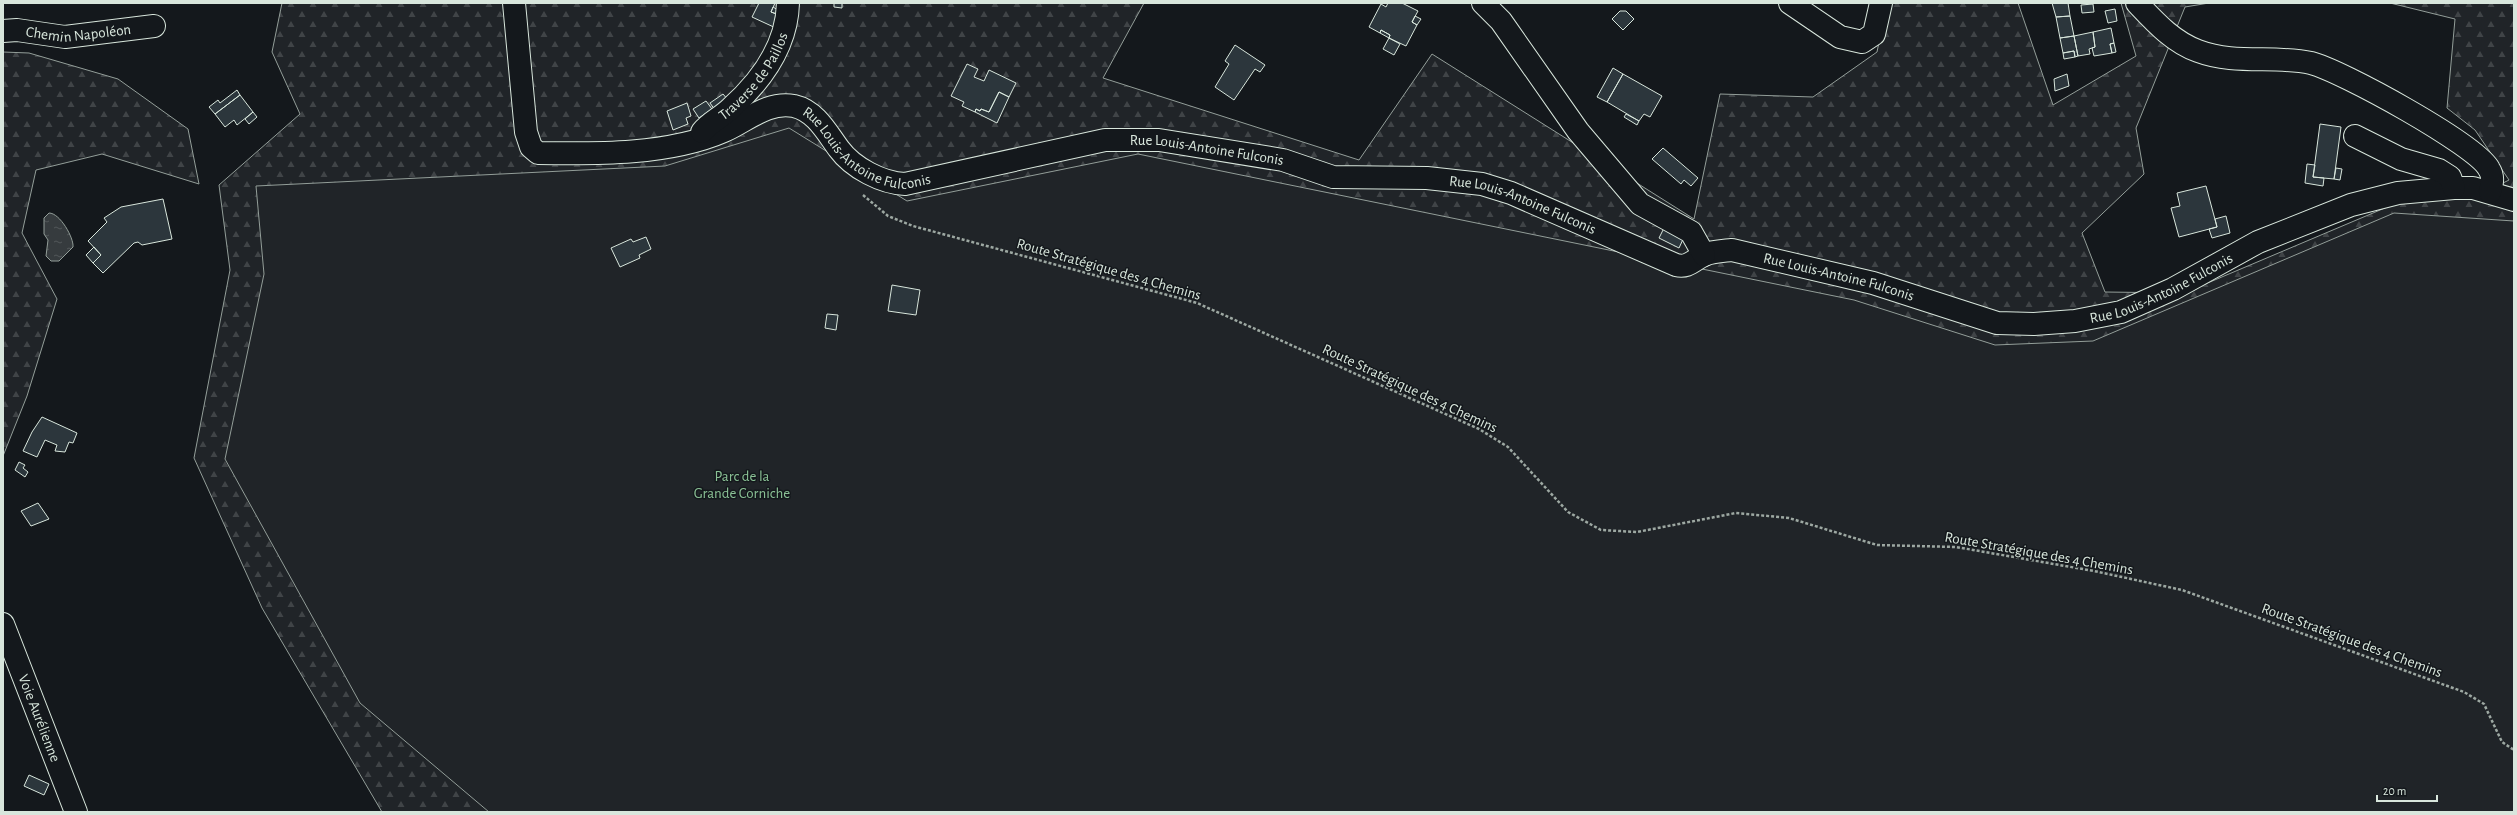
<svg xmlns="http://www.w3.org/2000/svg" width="2517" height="815" font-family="'Alegreya Sans',sans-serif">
<defs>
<pattern id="forest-firs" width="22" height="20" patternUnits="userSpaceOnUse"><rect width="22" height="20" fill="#202428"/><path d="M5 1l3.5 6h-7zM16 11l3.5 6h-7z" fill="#404447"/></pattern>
<pattern id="water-ripples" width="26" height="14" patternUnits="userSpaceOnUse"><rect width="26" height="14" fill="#363b3e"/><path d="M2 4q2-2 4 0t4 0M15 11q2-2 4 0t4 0" fill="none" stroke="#525759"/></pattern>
</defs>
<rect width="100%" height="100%" fill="#14181c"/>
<path fill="url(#forest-firs)" stroke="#939e99" d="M282,3H1144L1103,78L1359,160L1432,54L1694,219L1720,94L1813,97L1877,52L1887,3H2018L2053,105L2136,56L2121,3H2209L2185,7L2136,128L2144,174L2082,233L2105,292L2184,293L2399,202L2475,197L2509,180L2475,130L2447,108L2455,19L2390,3H2514V812H382L262,608L194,458L230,270L219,185L300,114L272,52Z
M3,52L29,53L118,79L188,129L199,184L102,154L36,170L22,233L57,299L27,396L3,456Z"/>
<path fill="#202428" stroke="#939e99" d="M789,128L907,201L1138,154L1854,300L1995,345L2093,341L2394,213L2514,221V812H489L360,703L225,459L264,274L256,186L665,166Z"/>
<path fill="url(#water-ripples)" stroke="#939e99" d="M49,213C60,213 74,238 73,247L59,261H51L46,256L48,240L44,234V218Z"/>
<path fill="#2c363c" stroke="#d8e6dc" d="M759,3H775L771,12L784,17L778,29L752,17Z
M834,3H842V8L834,7Z
M1388,3H1402L1418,11L1412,22L1417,25L1406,46L1389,38L1390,35L1381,30L1380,33L1369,27L1381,4L1386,7Z
M2052,3H2068L2070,16L2056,17Z
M2093,4L2094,12L2082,13L2081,5Z
M773,7L778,10L777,14L771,12Z
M2115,9L2117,21L2108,23L2105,11Z
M1620,11H1626L1634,19L1623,30L1612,19Z
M1415,16L1421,19L1417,25L1412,22Z
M2070,16L2074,36L2060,38L2056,17Z
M2111,28L2114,43L2110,44L2112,53L2094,56L2092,48L2095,47L2093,32Z
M1381,30L1390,35L1389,38L1380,33Z
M2093,32L2095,47L2089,49L2090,54L2078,56L2074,36Z
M2074,36L2078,56L2075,57L2074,51L2063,53L2060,38Z
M1389,38L1400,44L1394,55L1383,49Z
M2114,43L2116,52L2112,53L2110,44Z
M1235,45L1265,65L1260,72L1255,69L1234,100L1215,87L1229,64L1225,61Z
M2074,51L2075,57L2064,59L2063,53Z
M967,64L978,69L974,77L984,81L989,70L1016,83L1009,97L999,92L989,112L981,109L980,111L976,109L975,112L962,106L964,102L951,96Z
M1613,68L1623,74L1607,102L1597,97Z
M1623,74L1662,96L1650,117L1644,114L1639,121L1607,102Z
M2067,74L2069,86L2055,91L2054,79Z
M237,90L240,95L215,114L209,107L218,100L220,103Z
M999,92L1009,97L997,123L975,112L976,109L980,111L981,109L989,112Z
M723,94L728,100L715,110L710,103Z
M240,95L253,112L237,125L234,120L225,127L215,114Z
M706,101L712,109L699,118L693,109Z
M687,103L691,116L686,118L688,124L673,130L667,111Z
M253,112L257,117L249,124L245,119Z
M1626,114L1639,121L1637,125L1624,117Z
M2320,124L2341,127L2334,179L2313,177Z
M1663,148L1698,178L1691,186L1684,180L1681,184L1652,159Z
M2307,164L2315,165L2313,177L2324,178L2323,186L2305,183Z
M2336,168L2342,169L2340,180L2334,179Z
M2206,186L2217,227L2179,237L2171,208L2180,206L2177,193Z
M163,199L172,239L142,245L138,242L134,243L103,273L93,263L101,255L88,241L107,222L104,218L121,207Z
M2226,216L2230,233L2212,238L2209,229L2217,227L2215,219Z
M1665,226L1685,235L1679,248L1659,238Z
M646,237L651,249L639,255L640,258L620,267L611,248L631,239L633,242Z
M94,247L101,255L93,263L86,255Z
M892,285L920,290L916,315L888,311Z
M827,314L838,315L836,330L825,328Z
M42,417L77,433L73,443L69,442L65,452L55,451L57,445L45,440L37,457L23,451L32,432Z
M19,462L25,465L23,468L28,472L25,477L15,470Z
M38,503L49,519L31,526L21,511Z
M29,775L49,784L44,795L24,786Z"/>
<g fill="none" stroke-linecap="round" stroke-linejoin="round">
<g stroke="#d8e6dc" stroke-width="24">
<g id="minor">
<path id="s1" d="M514,3L526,132L531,147L538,153C597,154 669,155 724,131C747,121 767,101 794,106C816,111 827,133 839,149C853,168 882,183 905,184L1105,140H1159L1283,160L1333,177L1427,178L1482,184L1511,193L1676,265C1689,268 1693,260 1704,255C1713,251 1723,251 1732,250L1873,283L1997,323L2034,324L2075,321L2121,312L2173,289L2258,242L2351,205L2398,193L2454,188H2473L2514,200"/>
<path d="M1483,3L1501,21L1578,131L1640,204L1691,232L1704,255"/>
<path d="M1790,3L1840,37L1862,42L1874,34L1881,3"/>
<path d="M2137,3C2155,22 2173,42 2198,51C2235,65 2273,55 2311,63C2340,70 2477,145 2489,169C2494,177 2492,183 2490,192"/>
<path id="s2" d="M3,31L17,30L65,37L154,26"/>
<path id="s3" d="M702,132C710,122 722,117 731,108C761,81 787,45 788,3"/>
<path d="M2355,136L2401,159L2439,170L2450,177L2454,188"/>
<path id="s4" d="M3,624L76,812"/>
</g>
</g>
<path stroke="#9da8a2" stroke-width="2.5" stroke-dasharray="3 2" stroke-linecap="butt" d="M863,195L888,216L913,226L1197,303L1479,429L1508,447L1568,512L1601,530L1637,532L1736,513L1789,518L1877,545L1956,547L2094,571L2182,590L2464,692L2484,704L2502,742L2514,750"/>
<use href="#minor" stroke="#14181c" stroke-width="22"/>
</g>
<g text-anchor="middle" stroke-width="3" stroke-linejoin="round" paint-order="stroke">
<g font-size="15" fill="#d8e6dc" stroke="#14181c">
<text dy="5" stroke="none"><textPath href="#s2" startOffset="76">Chemin Napoléon</textPath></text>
<text dy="5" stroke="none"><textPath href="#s3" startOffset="77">Traverse de Paillos</textPath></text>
<text dy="5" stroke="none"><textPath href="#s1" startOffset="508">Rue Louis-Antoine Fulconis</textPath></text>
<text dy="5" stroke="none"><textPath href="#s1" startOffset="867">Rue Louis-Antoine Fulconis</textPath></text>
<text dy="5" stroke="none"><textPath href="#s1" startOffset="1191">Rue Louis-Antoine Fulconis</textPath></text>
<text transform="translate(1109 269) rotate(16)" y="5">Route Stratégique des 4 Chemins</text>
<text dy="5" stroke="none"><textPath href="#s1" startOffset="1526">Rue Louis-Antoine Fulconis</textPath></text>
<text dy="5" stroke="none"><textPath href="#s1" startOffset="1862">Rue Louis-Antoine Fulconis</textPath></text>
<text transform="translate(1410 388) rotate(25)" y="5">Route Stratégique des 4 Chemins</text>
<text transform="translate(2039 553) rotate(10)" y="5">Route Stratégique des 4 Chemins</text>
<text transform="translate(2352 640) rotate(20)" y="5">Route Stratégique des 4 Chemins</text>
<text dy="5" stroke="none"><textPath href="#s4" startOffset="101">Voie Aurélienne</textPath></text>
</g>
<g font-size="15" fill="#8ac095" stroke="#14181c">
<text x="742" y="481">Parc de la<tspan x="742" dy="17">Grande Corniche</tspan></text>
</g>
</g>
<rect width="2517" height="815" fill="none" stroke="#d8e6dc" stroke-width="8"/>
<path d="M2377 795v6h60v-6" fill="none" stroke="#d8e6dc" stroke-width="2"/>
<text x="2383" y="795" font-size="12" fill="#d8e6dc" stroke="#14181c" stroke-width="3" paint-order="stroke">20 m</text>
</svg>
